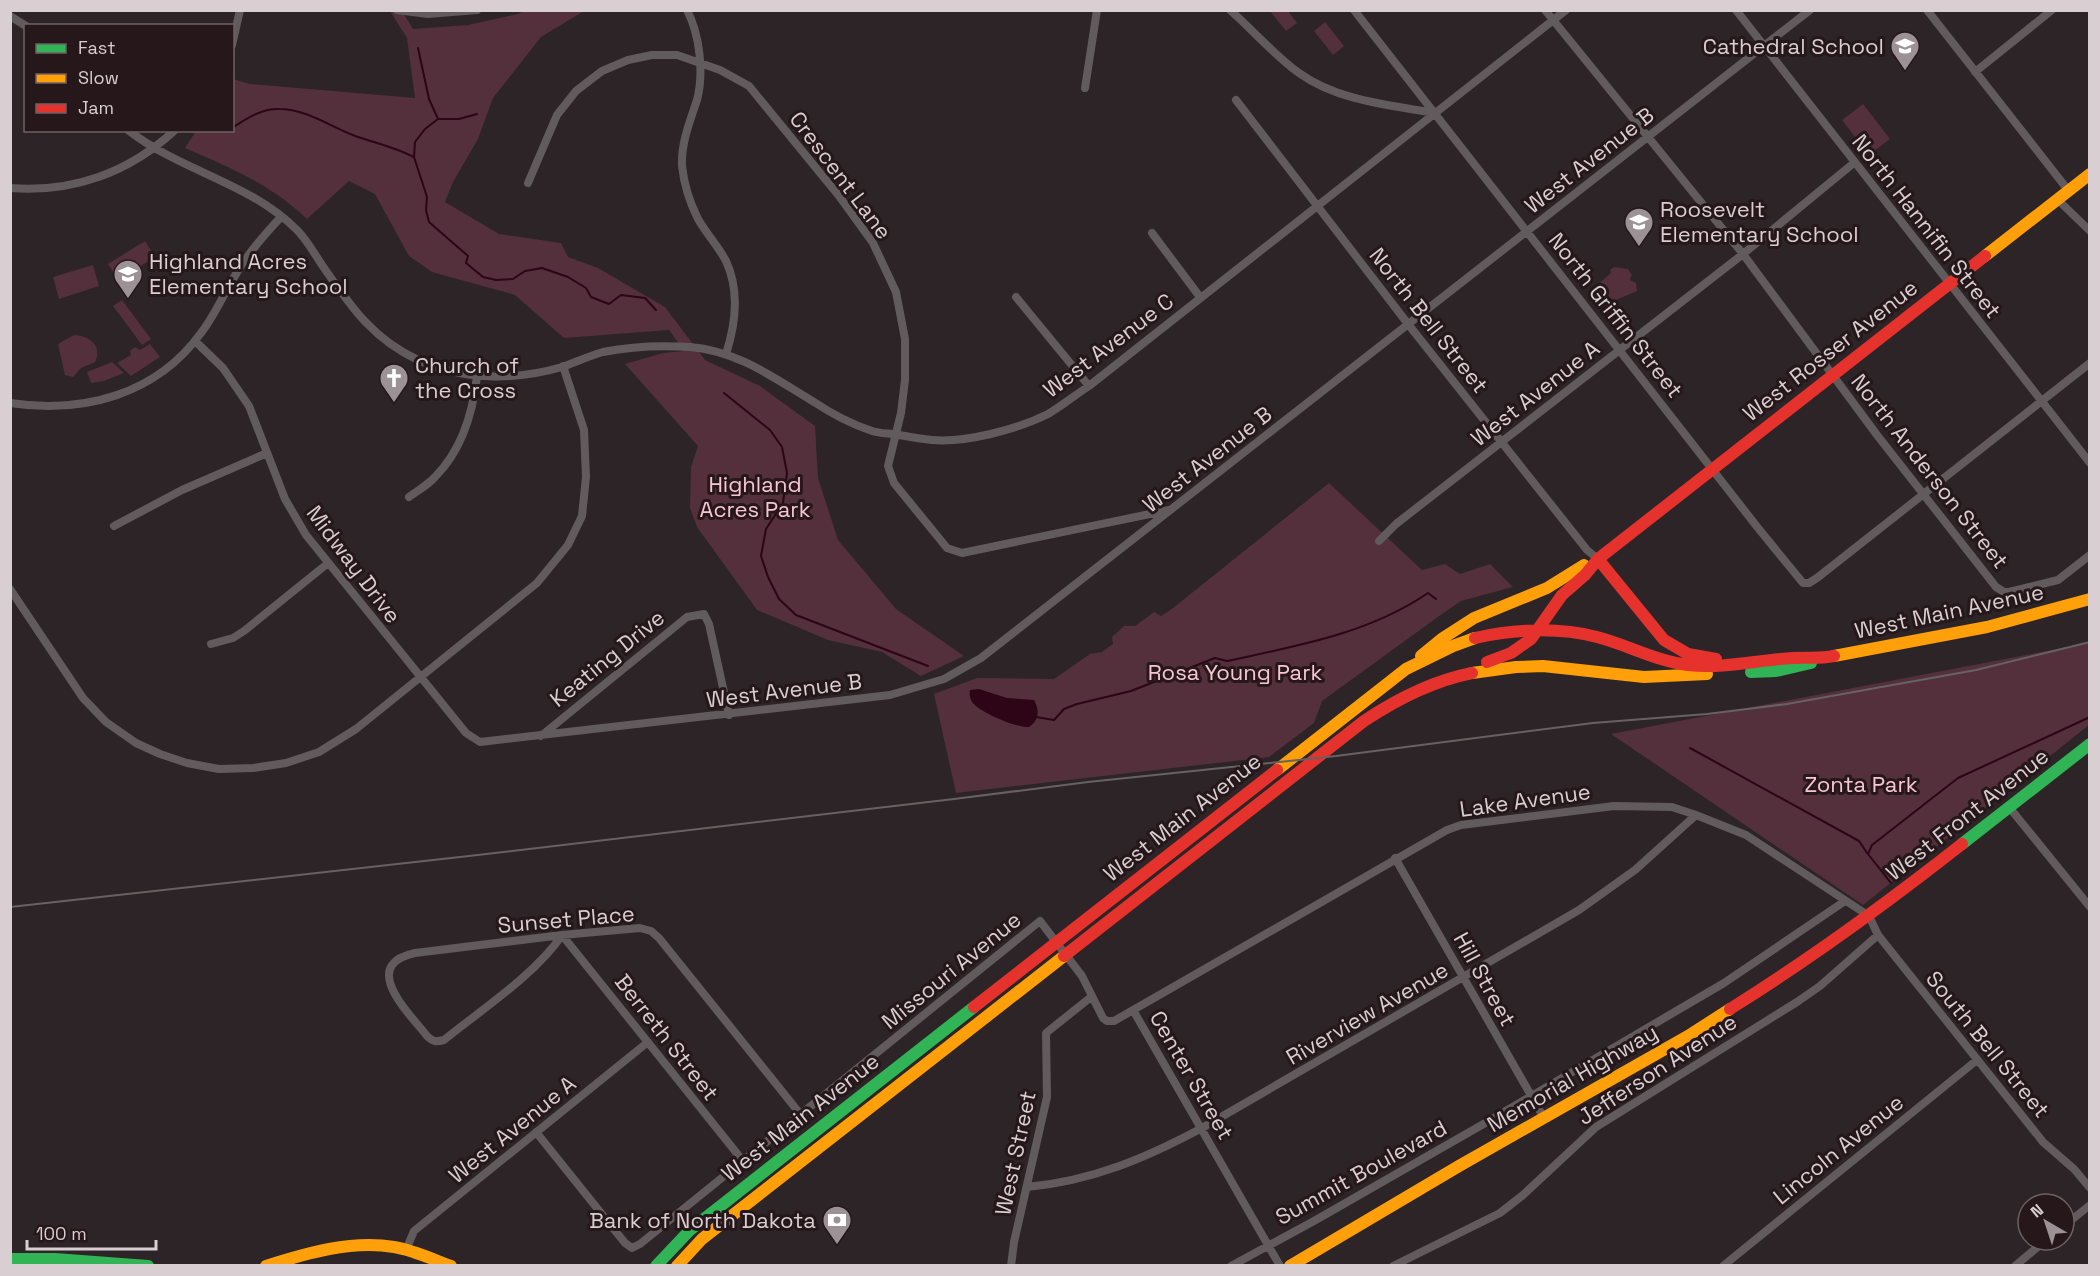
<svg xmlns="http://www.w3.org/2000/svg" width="2100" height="1276" font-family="'Space Grotesk',sans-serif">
<rect width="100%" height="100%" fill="#2c2426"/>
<path fill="#53303c" d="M390,11H402L413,29L468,25L518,14L524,11H584L541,37L493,98L478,139L453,182L445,202L499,234L561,243L568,257L598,268L665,307L705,360L760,386L815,426L818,478L838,540L896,609L964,656L921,676L882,652L828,640L757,610L697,527L690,508L691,467L698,446L625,364L663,353L684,351L669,330L564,338L515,295L432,272L409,256L375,194L349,181L307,219C272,185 229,167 185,148L196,131L232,130L233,79L250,84L415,98L407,38Z
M1270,11H1288L1297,23L1286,31Z
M1325,22L1344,46L1333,55L1314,31Z
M1863,104L1890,139L1869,155L1842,120Z
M145,241L155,257L118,280L108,264Z
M93,265L99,286L59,299L53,277Z
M1614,267L1628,269L1632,275L1630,280L1636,283L1637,291L1616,300L1602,295L1596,286L1611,273L1610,270Z
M122,300L151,339L142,345L113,306Z
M74,335C89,336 103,345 95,362L81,368L73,377L65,375L58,344Z
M150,344L160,357L131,376L117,363L131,355L130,351L135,347L140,350Z
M112,362L124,373L104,381L91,383L87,372Z
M1329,483L1422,570L1445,564L1460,574L1490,564L1513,587L1461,601L1442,614L1322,701L1314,723L1269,757L956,793L934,694L977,678L1054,679L1090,654L1102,652L1113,644L1112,637L1124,626H1135L1154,612L1161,616L1173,608Z
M2089,643V725L1863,905L1611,734Z"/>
<path fill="#2d0516" d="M979,689L1007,698L1034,700C1040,711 1039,720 1029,727C1017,728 981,713 973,703C970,700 969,694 970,690Z"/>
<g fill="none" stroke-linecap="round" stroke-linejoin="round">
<path stroke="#2d0516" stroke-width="2" d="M418,48L429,99L438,119
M232,128C246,119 262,108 279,109C308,109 332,128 358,137C379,144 394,147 414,157L427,197L426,210L429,222L468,256L466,263L483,277L496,280L513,279L525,271L542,268L568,277L586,288L591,297L609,304L621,295L645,298L656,310
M224,130H228
M414,157L415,142L425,129L438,119H459L477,114
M724,393L770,430L782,447L787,473L783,503L766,529L761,556L768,577L779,599L796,615L928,666
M1036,717L1054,720L1064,709L1077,704L1131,691L1215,658L1227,661C1296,646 1368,634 1428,593L1436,599
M1690,748L1859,841L1867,853
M1891,883L1868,854L1872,845L1958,778L2090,717"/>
<path stroke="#625b5d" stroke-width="8" d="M397,10L428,14L477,10
M687,10C700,35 704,73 697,100C690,121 681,143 682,166C684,184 690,203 698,219C706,233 718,246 726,261C740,291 736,323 726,354
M1230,10C1254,31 1274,55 1299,73C1338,101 1389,105 1435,113
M1354,10L1758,528L1803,583H1809L1817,578L2090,363
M1545,10L1743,254L1877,435L1996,587L2004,592H2009L2058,580L2090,555
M1736,10L2090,463
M1927,10L2068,190
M10,16L26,26
M232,45L240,10
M1975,72L2052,10
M1085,88L1097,10
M1236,100L1408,324L1587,550L1598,559
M128,130C180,171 249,182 297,230C307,240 314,253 322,265C350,305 372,339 418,360C463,380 514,381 562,367C576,362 589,356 603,352C633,346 660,345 690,347C738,351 774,378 814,402C832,414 851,424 872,431C881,434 891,433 899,435C910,437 921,439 932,440C966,443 1018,429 1048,414C1062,406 1075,395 1089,386L1566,10
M528,183L557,115L576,91L602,71L628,60L652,55H677L720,70L749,86L839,196L873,243L896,292L905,339V380L901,413L888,466L894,483L947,548L962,553L1169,510
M10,188C72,193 129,173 175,130
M2057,199L2090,231
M1152,233L1200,297
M1016,297L1089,386
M195,341L223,368L249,406L285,499L306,535L466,733L480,742L890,695L944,679L981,658L1810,10
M10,403C83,414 156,395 201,333C215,315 224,293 236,274C248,253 264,235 281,217
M409,497C417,491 428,485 435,477C461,451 473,412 477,376
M114,526L182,490L267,453
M1379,541L1396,524L1743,254L1855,162
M10,589L83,698L106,722L136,743L160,754L187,763L219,769L253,768L286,763L319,752L356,729L537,583L568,545L582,516L586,477L584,430L563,366
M211,644L233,638L244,631L327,564
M541,736L687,617L704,614L709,624L729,715
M2009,807L2090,907
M1395,858L1544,1118
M1133,1010L1280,1266
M536,1132L625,1243L632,1248L640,1244L1040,921L1082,976L1103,1018L1107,1021H1114L1447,830L1461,825L1614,806L1672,807L1696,815L1746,835L1869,916L1878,935L2043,1142L2074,1169L2090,1188
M743,1161L562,935C536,974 481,1010 444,1040C436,1042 433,1042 427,1036C410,1014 358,965 415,953L562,935L640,928L651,931L659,938L801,1115
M1027,1187C1092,1181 1146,1158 1202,1128L1579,910L1635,870L1696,815
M2064,1226L2090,1205
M406,1250L414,1231L648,1042
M1011,1266L1014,1242L1047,1097L1046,1033L1091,997
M1231,1266L1314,1221L1487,1122L1724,983L1845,901
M1393,1266L1500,1213L1523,1195L1596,1127L1797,1002L1820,986L1878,935
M1723,1266L1977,1060
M2015,1266L2046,1240"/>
<path stroke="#30b455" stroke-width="12" d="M1751,672L1776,671L1811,663
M1962,844L2090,744
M10,1259H55L148,1266
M656,1266L690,1230L974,1007"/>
<path stroke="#ff9f0a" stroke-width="12" d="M1985,256L2090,174
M1421,656L1443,638L1474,618L1547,588L1584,565
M1834,656L1987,627L2090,599
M1472,673L1516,667L1543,666L1644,677L1707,674
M1277,770L1406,669L1453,646L1475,638
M266,1266C307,1253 351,1240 394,1247C413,1250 432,1259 451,1266
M677,1266L702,1239L1064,956
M1290,1266L1459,1166L1688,1036L1730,1009"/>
<path stroke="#e5322d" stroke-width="12" d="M1598,559L1985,256
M1475,638C1513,629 1559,627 1597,637C1628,645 1656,661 1688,665C1724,669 1758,660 1793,658C1807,657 1819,659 1834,656
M1487,662L1511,653L1531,639L1562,595L1585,575L1598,559L1664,640L1688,654L1716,659
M1064,956L1364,721C1397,699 1432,681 1472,673
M974,1007L1277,770
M1730,1009C1810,959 1887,903 1962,844"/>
<path stroke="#686162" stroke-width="2" d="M10,907L469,856L954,799L1088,782L1336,756L1593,723L1707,714L1787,704L1976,670L2090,642"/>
</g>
<defs>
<g id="school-pin" transform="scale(1.5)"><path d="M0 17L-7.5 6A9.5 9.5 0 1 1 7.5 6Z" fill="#9c9295" stroke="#26171b"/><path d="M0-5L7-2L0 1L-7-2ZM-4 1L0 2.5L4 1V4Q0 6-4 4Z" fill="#fff"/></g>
<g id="church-pin" transform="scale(1.5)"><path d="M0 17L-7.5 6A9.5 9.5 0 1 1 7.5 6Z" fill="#9c9295" stroke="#26171b"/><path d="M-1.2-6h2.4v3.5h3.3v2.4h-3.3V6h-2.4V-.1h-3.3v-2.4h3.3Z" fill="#fff"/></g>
<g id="bank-pin" transform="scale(1.5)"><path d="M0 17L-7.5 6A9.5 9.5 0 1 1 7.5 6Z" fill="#9c9295" stroke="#26171b"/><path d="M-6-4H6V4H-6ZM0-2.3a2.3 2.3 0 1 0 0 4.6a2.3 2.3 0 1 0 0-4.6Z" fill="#fff"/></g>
</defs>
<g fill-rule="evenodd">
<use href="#school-pin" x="1905" y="46"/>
<use href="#school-pin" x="1639" y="222"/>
<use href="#school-pin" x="128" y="274"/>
<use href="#church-pin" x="394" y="378"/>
<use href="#bank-pin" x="837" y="1220"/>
</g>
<g text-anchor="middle" stroke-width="6" stroke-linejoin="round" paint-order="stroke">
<g font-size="22" fill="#d9ced1" stroke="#26171b" text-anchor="start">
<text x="1884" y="54" text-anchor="end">Cathedral School</text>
<text x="1660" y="217">Roosevelt<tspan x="1660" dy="25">Elementary School</tspan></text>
<text x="149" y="269">Highland Acres<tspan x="149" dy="25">Elementary School</tspan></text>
<text x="415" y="373">Church of<tspan x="415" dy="25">the Cross</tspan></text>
<text x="816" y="1228" text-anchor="end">Bank of North Dakota</text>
</g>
<g font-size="22" fill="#d9ced1" stroke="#26171b">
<text transform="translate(1589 160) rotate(-38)" y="8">West Avenue B</text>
<text transform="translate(841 175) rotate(53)" y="8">Crescent Lane</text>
<text transform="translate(1927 226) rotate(52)" y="8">North Hannifin Street</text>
<text transform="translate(1616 315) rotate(52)" y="8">North Griffin Street</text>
<text transform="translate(1429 320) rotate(52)" y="8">North Bell Street</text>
<text transform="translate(1108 345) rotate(-37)" y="8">West Avenue C</text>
<text transform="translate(1830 350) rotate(-38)" y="8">West Rosser Avenue</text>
<text transform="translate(1535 393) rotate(-38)" y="8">West Avenue A</text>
<text transform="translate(1207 459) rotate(-38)" y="8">West Avenue B</text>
<text transform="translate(1930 471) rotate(52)" y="8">North Anderson Street</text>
<text transform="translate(354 564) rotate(53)" y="8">Midway Drive</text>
<text transform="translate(1949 611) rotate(-12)" y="8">West Main Avenue</text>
<text transform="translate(607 658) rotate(-39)" y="8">Keating Drive</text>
<text transform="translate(784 690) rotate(-7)" y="8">West Avenue B</text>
<text transform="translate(1525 800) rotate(-8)" y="8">Lake Avenue</text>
<text transform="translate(1967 814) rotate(-38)" y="8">West Front Avenue</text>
<text transform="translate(1182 817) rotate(-38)" y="8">West Main Avenue</text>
<text transform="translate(566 919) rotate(-5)" y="8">Sunset Place</text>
<text transform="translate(951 970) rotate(-39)" y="8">Missouri Avenue</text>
<text transform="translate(1485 979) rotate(61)" y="8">Hill Street</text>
<text transform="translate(1367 1013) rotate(-30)" y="8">Riverview Avenue</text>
<text transform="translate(667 1037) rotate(52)" y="8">Berreth Street</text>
<text transform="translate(1988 1044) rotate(51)" y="8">South Bell Street</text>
<text transform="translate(1657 1069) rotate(-33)" y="8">Jefferson Avenue</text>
<text transform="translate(1192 1075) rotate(60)" y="8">Center Street</text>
<text transform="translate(1572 1078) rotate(-30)" y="8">Memorial Highway</text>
<text transform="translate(800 1117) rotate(-38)" y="8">West Main Avenue</text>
<text transform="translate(512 1129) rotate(-39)" y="8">West Avenue A</text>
<text transform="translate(1838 1149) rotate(-39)" y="8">Lincoln Avenue</text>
<text transform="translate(1015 1153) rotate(-78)" y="8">West Street</text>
<text transform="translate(1361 1172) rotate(-29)" y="8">Summit Boulevard</text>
</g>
<g font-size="22" fill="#f9c5d4" stroke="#26171b">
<text x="755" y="492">Highland<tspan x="755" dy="25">Acres Park</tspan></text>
<text x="1235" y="680">Rosa Young Park</text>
<text x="1861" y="792">Zonta Park</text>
</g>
</g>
<rect width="2100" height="1276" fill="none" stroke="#d9ced1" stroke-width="24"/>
<rect x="24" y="24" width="210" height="108" fill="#26171b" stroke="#6e6064" stroke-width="1.5"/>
<rect x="36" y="44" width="30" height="9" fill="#30b455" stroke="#6e6064" stroke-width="1.5"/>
<text x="78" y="54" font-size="18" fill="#d9ced1">Fast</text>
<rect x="36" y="74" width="30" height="9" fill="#ff9f0a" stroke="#6e6064" stroke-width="1.5"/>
<text x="78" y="84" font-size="18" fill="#d9ced1">Slow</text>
<rect x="36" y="104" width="30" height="9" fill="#e5322d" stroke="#6e6064" stroke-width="1.5"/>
<text x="78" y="114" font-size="18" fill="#d9ced1">Jam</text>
<g transform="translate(2046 1222) rotate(321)"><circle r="28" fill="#26171b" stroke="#6e6064" stroke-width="1.5"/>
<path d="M0-4.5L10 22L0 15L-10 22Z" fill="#9c9295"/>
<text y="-9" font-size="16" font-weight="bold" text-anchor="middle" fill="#d9ced1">N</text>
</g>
<path d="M27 1240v9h129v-9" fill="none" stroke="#d9ced1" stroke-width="3"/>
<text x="36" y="1240" font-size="18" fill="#d9ced1" stroke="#26171b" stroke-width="4.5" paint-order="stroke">100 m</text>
</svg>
